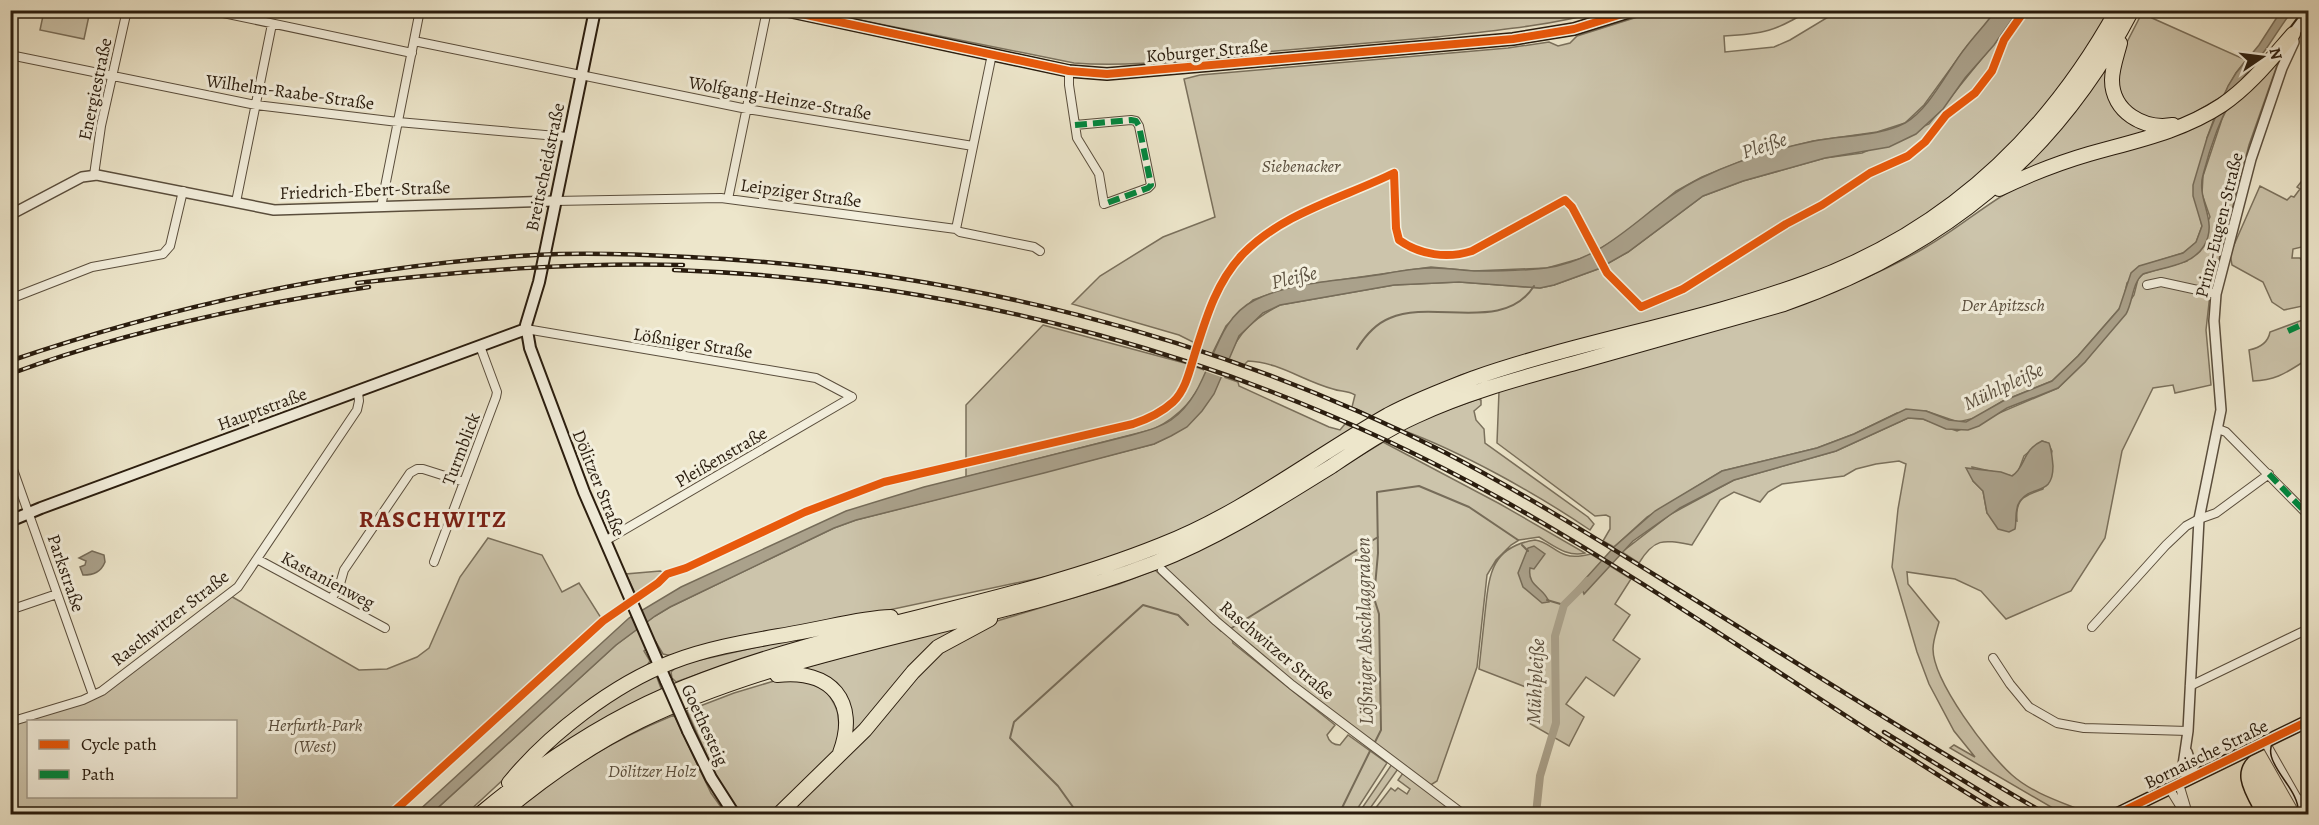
<svg xmlns="http://www.w3.org/2000/svg" width="2319" height="825" font-family="Alegreya,serif">
<rect width="100%" height="100%" fill="#ede6cb"/>
<filter id="stains"><feTurbulence type="fractalNoise" baseFrequency=".00333" numOctaves="4"/><feColorMatrix values="0 0 0 0 .2 0 0 0 0 .09 0 0 0 0 .02 0 0 0 .5 -.17"/></filter>
<radialGradient id="worn" r=".72"><stop offset=".6" stop-color="#630" stop-opacity="0"/><stop offset="1" stop-color="#630" stop-opacity=".3"/></radialGradient>
<path fill="#ccc4ab" stroke="#7a705c" stroke-width="1.5" fill-rule="evenodd" d="M44,11H90L84,39L40,30Z
M815,11H1603C1549,26 1492,31 1437,37C1379,42 1322,47 1265,52C1201,57 1138,68 1074,63Z
M1654,11H1808C1776,31 1763,34 1724,36L1725,52L1774,47L1790,40L1838,11H1995L1986,26L1967,46L1924,105L1905,123L1877,132L1813,141L1757,155L1702,177L1676,191L1623,235L1586,257L1547,268L1473,271L1431,267L1290,287L1253,300L1226,326L1212,354L1194,347L1193,342L1179,335L1072,304L1100,276L1163,237L1215,217L1184,79L1200,75L1508,48L1549,42L1558,46L1570,43L1577,36L1647,14L1648,16L1654,15Z
M2018,11H2109C2103,24 2094,37 2086,50C2033,135 1955,204 1866,250C1831,268 1792,280 1755,293L1461,375L1373,417L1352,407L1355,395C1347,390 1341,392 1333,389C1303,381 1279,362 1248,361L1244,365L1228,359C1238,332 1255,318 1280,305L1394,285L1459,282L1540,288L1554,285L1598,269L1628,252L1703,196L1743,181L1825,158L1862,153L1929,124L2013,20Z
M2143,11H2155L2152,18L2246,60L2236,73L2223,96L2187,117L2173,121L2154,122L2128,109L2117,83L2124,48Z
M2280,57L2249,145L2210,294L2206,330L2211,385L2175,393L2173,385L2153,388L2122,451L2105,538L2071,591L2006,619L1981,591L1955,579L1907,572L1908,584L1939,622C1937,630 1933,640 1933,649C1933,681 1988,754 2012,775C2033,794 2065,803 2090,814H2063L1950,748L1954,745L1975,757L1954,731L1929,684L1917,652L1892,567L1898,509L1906,464L1899,461L1876,464L1856,469L1844,476L1782,484L1768,492L1760,502L1734,492L1720,500L1692,545C1664,540 1655,537 1639,563L1622,552L1671,514L1734,480L1836,451L1908,418L1923,419L1957,431L2058,388L2085,362L2106,335L2134,295L2138,279L2143,274L2187,261L2210,217L2202,194L2203,176L2222,119L2228,107ZM2042,441L2048,443L2052,451L2043,489C2024,496 2015,498 2017,521L1987,513L1983,491L1973,481L1972,467L2012,476L2018,472L2024,456Z
M2111,58L2110,95L2153,130L2019,173L2074,111Z
M2215,116L2207,138L2198,209L2202,226L2196,243L2183,253L2151,263L2127,283L2123,302L2119,309L2078,356L2052,381L2003,401L1975,418L1958,422L1926,411L1897,413L1854,434L1817,448L1722,471L1647,517L1614,547L1603,541L1610,529V517L1606,515L1595,516L1497,443L1499,391L1788,308C1835,291 1883,273 1926,247C1961,227 1990,200 2026,182Z
M2308,176V241H2305L2306,246L2293,249L2292,258H2300L2304,264H2308V307L2307,305L2284,310L2272,302L2263,282L2232,265L2230,254L2260,186L2287,200L2291,196L2294,197L2300,189L2297,187L2305,177Z
M2308,318V359C2288,371 2279,380 2253,381L2249,350C2259,348 2268,343 2270,332Z
M1043,325L1188,364L1207,371C1196,398 1180,416 1154,429L966,477V405Z
M1221,376L1238,382L1239,386L1329,427L1340,430L1345,424L1355,428L1229,508L1157,543L1068,572L672,656L663,654L656,642L644,651L650,661L646,667L521,763L466,814H431L616,645L655,616L670,607L834,528L856,520L1154,444C1189,428 1206,412 1221,376Z
M1478,399L1481,400V405L1474,411L1476,420L1484,429L1485,443L1588,517L1594,524L1590,530C1537,494 1462,452 1402,430L1428,417Z
M1383,442L1500,504L1585,553C1568,558 1553,545 1539,537L1519,540L1511,545L1496,560L1487,575L1477,667L1437,781L1429,786L1294,683L1250,646L1167,572L1165,566L1249,524Z
M488,538L542,555L562,592L579,583L603,621L391,814H11V722L83,700L229,595L359,670L387,669L417,657L429,648L460,577ZM28,722H236V796H28Z
M1535,540C1547,541 1555,552 1566,555C1574,558 1583,556 1591,554L1631,579L1615,604L1630,615L1613,640L1640,659L1614,696L1586,677L1566,704L1584,717L1569,746L1527,722L1535,700L1531,689L1479,669C1481,651 1483,632 1485,613C1489,576 1490,547 1535,540Z
M1155,570L1221,631L1223,630L1232,639L1233,643L1335,725L1327,735C1329,742 1333,745 1340,745L1348,735L1387,763L1354,814H787L935,657L974,630L997,621L1119,584Z
M660,571L662,572C659,584 645,589 636,595L626,574Z
M964,624L851,738L849,710L803,669V668Z
M814,634L816,639L733,662L676,682L672,678L671,672L678,665Z
M656,675L662,691L557,749H547L606,702Z
M784,678L821,685C843,711 839,718 838,750L769,814H740L716,776L687,711L734,693Z
M674,715L711,793L726,814H510C562,771 611,741 674,715Z
M1392,764L1398,769L1366,814H1358Z
M1403,773L1458,814H1371L1391,788L1395,791L1398,788L1407,794L1410,789L1398,780Z"/>
<path fill="#aaa18b" stroke="#766c59" stroke-width="1.5" d="M1995,11H2018L1994,45L1965,78L1943,109L1916,134L1889,147L1825,158L1743,181L1703,196L1628,252L1598,269L1554,285L1540,288L1459,282L1394,285L1280,305L1263,313L1239,336L1214,394L1202,411L1187,427L1171,436L1154,444L1044,473L856,520L834,528L670,607L655,616L616,645L431,814H415L629,618L681,587L846,511L924,487L1128,436C1143,432 1159,428 1171,420C1215,389 1208,323 1255,300C1292,282 1337,281 1377,275C1395,272 1414,268 1433,268C1447,268 1460,270 1474,271C1498,271 1523,271 1546,268C1612,259 1646,204 1701,178C1736,161 1775,149 1814,141C1843,135 1878,137 1905,123C1930,109 1948,69 1966,47C1976,34 1986,24 1995,11Z
M2281,11H2292C2283,23 2275,36 2266,49C2256,63 2244,74 2236,89C2222,115 2210,147 2203,175C2196,200 2219,221 2204,246C2192,266 2163,267 2143,274C2132,283 2133,302 2126,314L2085,362L2058,388L2007,408L1979,426L1968,430L1946,429L1923,419L1908,418L1836,451L1734,480L1680,508L1633,541L1584,594L1582,589L1577,588L1614,547L1655,511L1722,471L1817,448L1854,434L1906,409L1926,411L1949,420L1966,422L2003,401L2052,381L2078,356L2119,309L2131,273L2139,266L2183,253L2196,242L2202,226L2193,196V185L2207,138L2228,86L2236,73L2259,45Z
M2042,441L2049,443C2052,451 2052,457 2053,466C2053,497 2032,484 2020,501C2014,509 2017,520 2015,529L2009,532L1998,529L1987,513L1983,491L1973,481L1966,468L2001,472L2012,476C2026,467 2022,450 2042,441Z
M1534,546L1545,554L1534,569L1530,568C1527,587 1544,587 1549,602L1542,603L1523,587L1518,573L1528,548Z
M92,551L104,555L105,562C101,572 94,575 83,575L80,567L85,565L86,561L79,558Z"/>
<path fill="#ede6cb" d="M1210,352L1231,359L1224,378L1204,371Z"/>
<g fill="none" stroke-linecap="round" stroke-linejoin="round">
<path stroke="#766c59" stroke-width="2" d="M1357,349C1365,336 1375,324 1390,318C1433,299 1504,334 1534,286
M1522,545L1528,551
M1547,600L1564,605
M1230,629L1378,537
M1374,744L1381,730L1379,614L1374,598L1378,553L1377,492L1419,486L1469,507L1518,540
M1078,814L1058,786L1010,738L1014,722L1143,605L1178,615L1188,625
M1339,814L1371,749"/>
<path stroke="#aaa18b" stroke-width="8" d="M1536,814L1540,776L1556,723L1555,636L1564,605L1588,581"/>
<g stroke="#5a4e3d" stroke-width="10">
<path id="minor" d="M209,10L412,53
M10,14L13,10
M414,41L747,109L973,146
M10,55L256,105L398,122L568,137
M1069,71V85L1077,138L1099,174L1104,204L1148,188L1151,185L1139,126L1136,121L1131,120L1075,125
M94,175L101,126L127,10
M728,199L767,10
M554,201L721,198L956,229L960,232L1034,247L1040,251
M236,202L272,24
M381,207L420,10
M956,229L992,54
M2147,285L2161,282L2216,294
M10,299L92,267L163,254L170,246L183,191
M526,329L816,378L852,397
M2218,429L2226,432L2308,515
M10,461L93,695
M605,541L852,397
M257,559L385,628
M434,562L496,397L497,392L480,346
M1162,570L1216,621L1292,685L1463,814
M332,598L340,584L344,570L410,473L417,469H423L464,482
M10,610L57,594
M2092,627L2166,545L2186,526L2199,519L2216,513L2269,474
M1993,658L2010,684L2029,707L2057,723L2084,728L2188,731
M2190,686L2308,629
M10,722L83,700L102,691L238,587L357,410L359,401L358,392
M2265,742L2306,814
M2179,784L2188,814
M2169,788L2185,814
M2299,801L2308,796"/>
</g>
<g stroke="#5a4e3d" stroke-width="12">
<path id="tertiary" d="M10,215L82,177L97,175L274,210L554,201
M2187,752L2195,776
M2187,780L2183,765L2188,731L2199,519L2221,410L2214,321L2216,294L2251,159L2282,68L2294,42L2293,34"/>
</g>
<g stroke="#291c0e" stroke-width="14">
<path id="secondary" d="M595,10L539,282L526,325L530,348L584,492L666,681
M783,10L1069,71L1107,74L1513,39L1574,29L1635,10
M2293,34L2308,14
M10,521L41,508L526,329
M688,731L711,778L734,814
M2117,814L2308,721"/>
</g>
<g stroke="#291c0e" stroke-width="16">
<path id="trunk" d="M2120,43C2117,55 2112,68 2112,80C2112,112 2144,130 2173,125
M1999,189C2028,175 2058,163 2089,154C2135,141 2181,132 2222,105C2250,86 2271,59 2293,34
M777,675C831,669 859,701 840,753
M509,783C549,734 614,684 672,662C713,646 758,640 801,632C830,627 861,618 891,617
M480,814C542,762 609,717 685,687C839,625 1007,607 1161,545C1243,513 1312,458 1388,415C1416,400 1445,389 1474,378C1583,340 1699,322 1807,282C1945,232 2046,138 2117,10
M501,814C544,778 589,746 640,721C801,643 987,627 1154,563C1218,538 1274,502 1332,466C1359,448 1387,429 1416,416C1467,392 1521,378 1575,363C1645,343 1714,324 1784,304C1940,249 2055,158 2132,10
M779,814L865,730L913,672L938,647L990,619"/>
</g>
<use href="#minor" stroke="#f3efdd" stroke-width="8"/>
<use href="#tertiary" stroke="#f3efdd" stroke-width="9"/>
<use href="#secondary" stroke="#f3efdd" stroke-width="10"/>
<use href="#trunk" stroke="#ede6cb" stroke-width="14"/>
<path stroke="#291c0e" stroke-width="1.5" d="M2279,734C2251,759 2302,786 2298,814
M2254,753C2229,770 2245,794 2256,814
M2109,814L2308,719"/>
<g stroke="#291c0e" stroke-width="4.5">
<path id="rail" d="M674,270C960,280 1248,358 1499,498C1672,595 1832,712 2001,814
M357,283C466,271 574,262 683,265
M10,361C180,303 356,266 535,255C586,252 637,254 688,257C950,269 1212,334 1446,453C1521,492 1592,536 1663,580C1791,659 1917,740 2046,814
M10,374C126,331 247,305 369,287
M1884,732L2018,814"/>
</g>
<use href="#rail" stroke="#f3efdd" stroke-width="2" stroke-dasharray="7" stroke-linecap="butt"/>
<g stroke="#291c0e" stroke-width="14" stroke-linecap="butt">
<path id="secondary-bridge" d="M666,681L688,731"/>
</g>
<use href="#secondary-bridge" stroke="#f3efdd" stroke-width="10"/>
<path stroke="#00873e" stroke-width="6" stroke-dasharray="12 6" stroke-linecap="butt" d="M1075,125L1131,120L1136,121L1139,126L1151,185L1148,188L1104,204
M2288,331L2308,322
M2269,474L2308,515"/>
<g stroke="#f3efdd" stroke-width="11">
<path id="cycleway" d="M783,10L1069,71L1107,74L1513,39L1574,29L1635,10
M391,814L603,621L658,583L667,574L686,568L805,512L884,482L1133,424C1148,419 1161,413 1173,402C1186,390 1190,369 1195,353C1206,318 1216,283 1242,255C1282,213 1343,198 1394,173L1396,228L1399,240C1420,255 1447,259 1472,251L1565,200L1572,207L1607,273L1641,307L1683,289L1786,224L1822,205L1870,173L1908,156L1925,142L1946,115L1975,93L1992,71L2004,40L2025,10
M2117,814L2308,721"/>
</g>
<use href="#cycleway" stroke="#e8590c" stroke-width="8"/>
</g>
<g text-anchor="middle" stroke-width="6" stroke-linejoin="round" paint-order="stroke">
<g font-size="18" fill="#291c0e" stroke="#f3efdd">
<text transform="translate(1207 51) rotate(-5)" y="6">Koburger Straße</text>
<text transform="translate(95 89) rotate(-78)" y="6">Energiestraße</text>
<text transform="translate(290 92) rotate(8)" y="6">Wilhelm-Raabe-Straße</text>
<text transform="translate(780 98) rotate(10)" y="6">Wolfgang-Heinze-Straße</text>
<text transform="translate(545 167) rotate(-78)" y="6">Breitscheidstraße</text>
<text transform="translate(365 190) rotate(-2)" y="6">Friedrich-Ebert-Straße</text>
<text transform="translate(801 193) rotate(8)" y="6">Leipziger Straße</text>
<text transform="translate(2219 225) rotate(-76)" y="6">Prinz-Eugen-Straße</text>
<text transform="translate(693 343) rotate(9)" y="6">Lößniger Straße</text>
<text transform="translate(262 409) rotate(-20)" y="6">Hauptstraße</text>
<text transform="translate(461 449) rotate(-69)" y="6">Turmblick</text>
<text transform="translate(721 457) rotate(-30)" y="6">Pleißenstraße</text>
<text transform="translate(599 483) rotate(68)" y="6">Dölitzer Straße</text>
<text transform="translate(66 573) rotate(71)" y="6">Parkstraße</text>
<text transform="translate(328 580) rotate(28)" y="6">Kastanienweg</text>
<text transform="translate(170 618) rotate(-38)" y="6">Raschwitzer Straße</text>
<text transform="translate(1277 650) rotate(40)" y="6">Raschwitzer Straße</text>
<text transform="translate(705 725) rotate(65)" y="6">Goethesteig</text>
<text transform="translate(2206 754) rotate(-26)" y="6">Bornaische Straße</text>
</g>
<g font-size="18" font-style="italic" fill="#5a4e3d" stroke="#f3efdd">
<text x="1301" y="172">Siebenacker</text>
<text x="2003" y="311">Der Apitzsch</text>
<text x="315" y="731">Herfurth-Park<tspan x="315" dy="21">(West)</tspan></text>
<text x="652" y="777">Dölitzer Holz</text>
</g>
<g font-size="20" font-style="italic" fill="#5d5140" stroke="#f3efdd">
<text transform="translate(1764 145) rotate(-18)" y="7">Pleiße</text>
<text transform="translate(1294 277) rotate(-13)" y="7">Pleiße</text>
<text transform="translate(2003 386) rotate(-25)" y="7">Mühlpleiße</text>
<text transform="translate(1364 631) rotate(-91)" y="7">Lößniger Abschlaggraben</text>
<text transform="translate(1535 681) rotate(-87)" y="7">Mühlpleiße</text>
</g>
<g font-size="24" font-weight="bold" letter-spacing="1.5" fill="#7a1f14" stroke="#f3efdd">
<text x="433" y="527">RASCHWITZ</text>
</g>
</g>
<rect width="2319" height="825" fill="none" stroke="#ede6cb" stroke-width="36"/>
<rect x="12" y="12" width="2295" height="801" fill="none" stroke="#291c0e" stroke-width="3"/>
<rect x="18" y="18" width="2283" height="789" fill="none" stroke="#291c0e" stroke-width="1.5"/>
<rect x="27" y="720" width="210" height="78" fill="#f3efdd" stroke="#a29b8a" stroke-width="1.5"/>
<rect x="39" y="740" width="30" height="9" fill="#e8590c" stroke="#a29b8a" stroke-width="1.5"/>
<text x="81" y="750" font-size="18" fill="#291c0e">Cycle path</text>
<rect x="39" y="770" width="30" height="9" fill="#00873e" stroke="#a29b8a" stroke-width="1.5"/>
<text x="81" y="780" font-size="18" fill="#291c0e">Path</text>
<g transform="translate(2262 57) rotate(76)" stroke="#f3efdd" stroke-width="4.5" paint-order="stroke">
<path d="M0-4.5L10 22L0 15L-10 22Z" fill="#291c0e"/>
<text y="-9" font-size="16" font-weight="bold" text-anchor="middle" fill="#291c0e">N</text>
</g>
<rect width="100%" height="100%" filter="url(#stains)"/>
<rect width="100%" height="100%" fill="url(#worn)"/>
</svg>
